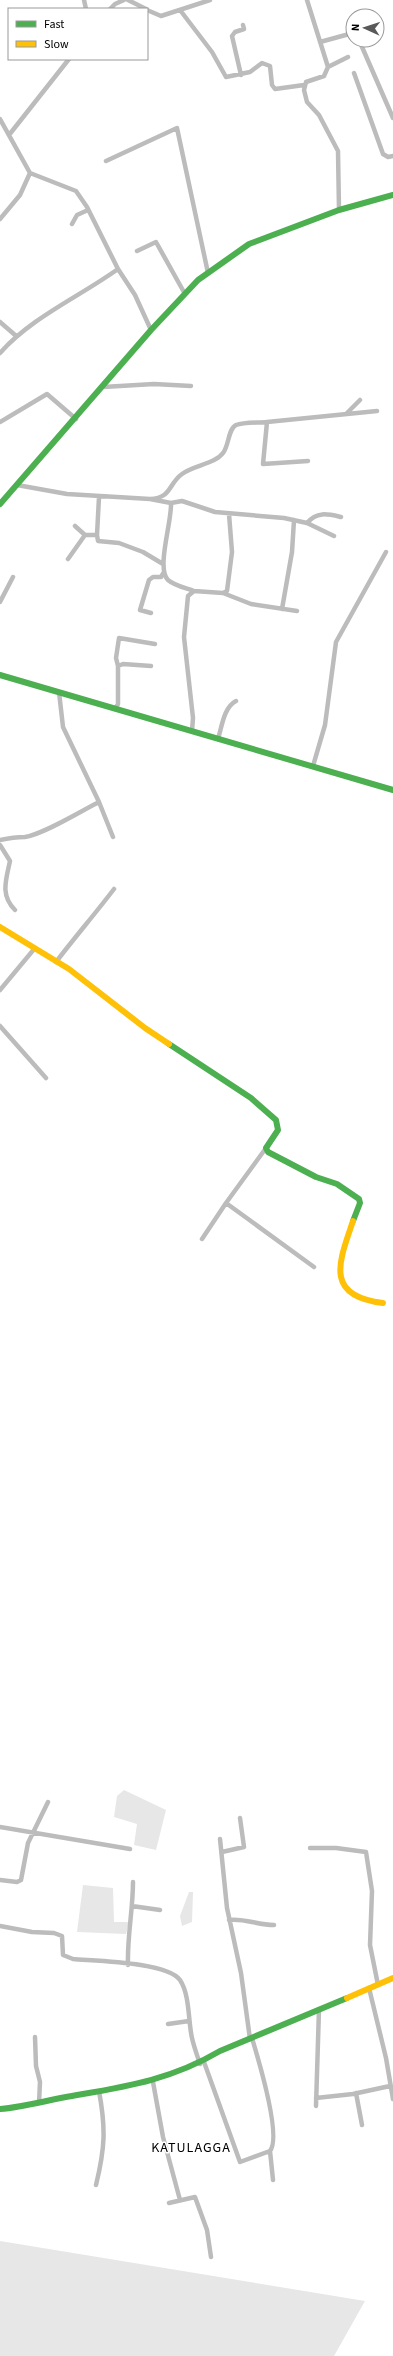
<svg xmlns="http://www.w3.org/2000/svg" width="393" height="2356" font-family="'Source Sans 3',sans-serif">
<rect width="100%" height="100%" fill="#fff"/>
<path fill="#e7e7e7" d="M124,1790L166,1810L156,1850L134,1845L137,1824L114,1817L117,1796Z
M83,1885L113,1888L114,1922H129L126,1934L77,1932Z
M189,1892H193L192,1922L182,1926L180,1916Z
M0,2241L365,2301L334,2356H0Z"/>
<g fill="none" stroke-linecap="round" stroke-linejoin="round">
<path stroke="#bcbcbc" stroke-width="4.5" d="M84,0L86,9
M128,0L146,9
M307,0L328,67L324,76L306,82L304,90L307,102L319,115L338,151L339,210
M110,9L115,4L124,0
M147,10L161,16L210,0
M180,10L212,52L226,77L250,72L262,63L270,66L272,85L275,89L304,85
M359,40L393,118
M320,42L353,33
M328,67L348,57
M354,73L383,154L388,157L393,156
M241,75L232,36L235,32L244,29L243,25
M0,119L30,173L20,195L0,219
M9,135L69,59
M106,161L177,128L208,273
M30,173L76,191L87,207L118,269L135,295L151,330
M72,224L77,215L88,210
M137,251L156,242L185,294
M0,322L15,335
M0,353C32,317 79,297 118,269
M103,387L154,384L191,386
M346,414L360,400
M0,422L47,394L76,419
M267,422L377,411
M17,485L67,494L150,499L171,503
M150,499C172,498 168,484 182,474C194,465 215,464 223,453C229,446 228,429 236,425C244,422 258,423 267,422L263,464L308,461
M307,523C317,511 328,514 341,517
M75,526L85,535H97L99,497
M97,535L98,541L119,543L143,552L163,564
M68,559L85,535
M194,591C186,588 175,586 168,580C156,568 172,522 171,503L182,501L215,512L284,518L307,523L334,536
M223,593L251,604L297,611
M0,602L13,577
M282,609L292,552L294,520
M151,613L140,610L149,580L153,577H161L164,572
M118,666L123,664L151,666
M59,692L63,727L99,802L113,837
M115,709L118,704V666L116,658L119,638L155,644
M192,731L193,718L184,637L188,596L194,591L223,593L227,591L232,552L229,514
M218,739C222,726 224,707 236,701
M313,766L325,725L336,642L386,552
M0,840C9,838 16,837 25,837C44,834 81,811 99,802
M0,845L10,861C6,880 0,895 15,910
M56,962C75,937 95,914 114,889
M0,990L35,948
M0,1026L46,1078
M266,1148L226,1203L314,1267
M202,1239L226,1203
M0,1827L130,1849
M220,1839L227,1908L241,1973L250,2039
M310,1848H336L366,1852L372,1891L370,1945L378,1985
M222,1852L244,1847L240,1818
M0,1880L17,1882L21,1880L28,1843L48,1802
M132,1906L160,1910
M229,1920C244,1918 258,1925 274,1925
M0,1926L32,1932L54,1933L62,1936L63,1955L73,1959C96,1961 167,1962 180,1980C190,1995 188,2021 192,2038C194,2047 197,2055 200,2064
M128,1965C127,1937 133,1910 133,1882
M369,1988L386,2058L393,2099
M168,2024L189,2021
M35,2037L36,2066L40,2082L39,2103
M204,2062L240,2162L270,2151C282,2136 258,2058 252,2038
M153,2082L163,2137L180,2200
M356,2093L362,2125
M316,2098L353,2094L390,2086
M316,2106L319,2009
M270,2151L273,2180
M96,2185C105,2148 106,2129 99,2091
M169,2203L195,2197L207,2230L211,2257"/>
<path stroke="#4caf50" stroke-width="6" d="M0,504L151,330L198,280L249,244L339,210L393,195
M0,675L393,790
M169,1044L251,1098L276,1120L278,1130L266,1148L268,1152L316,1177L337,1184L359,1199L360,1203L353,1221
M0,2109C23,2107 44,2101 66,2097C123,2087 169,2081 220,2051L347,1998"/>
<path stroke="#ffc107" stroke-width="6" d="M0,927L69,969L145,1028L169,1044
M353,1221C339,1262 324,1296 383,1303
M347,1998L393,1978"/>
</g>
<g text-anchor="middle" stroke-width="3" stroke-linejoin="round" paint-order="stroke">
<g font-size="14" letter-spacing="1" fill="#000" stroke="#fff">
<text x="191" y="2152">KATULAGGA</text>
</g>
</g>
<rect x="8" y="8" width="140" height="52" fill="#ffffff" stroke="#999999"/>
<rect x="16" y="21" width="20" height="6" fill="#4caf50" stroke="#999999"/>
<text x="44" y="28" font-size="12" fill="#000000">Fast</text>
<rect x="16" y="41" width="20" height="6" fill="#ffc107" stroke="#999999"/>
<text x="44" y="48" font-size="12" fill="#000000">Slow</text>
<g transform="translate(365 28) rotate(273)"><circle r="19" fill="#ffffff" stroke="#999999"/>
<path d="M0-3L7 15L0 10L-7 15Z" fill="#595959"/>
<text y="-6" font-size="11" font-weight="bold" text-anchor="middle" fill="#000000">N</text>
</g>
</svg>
